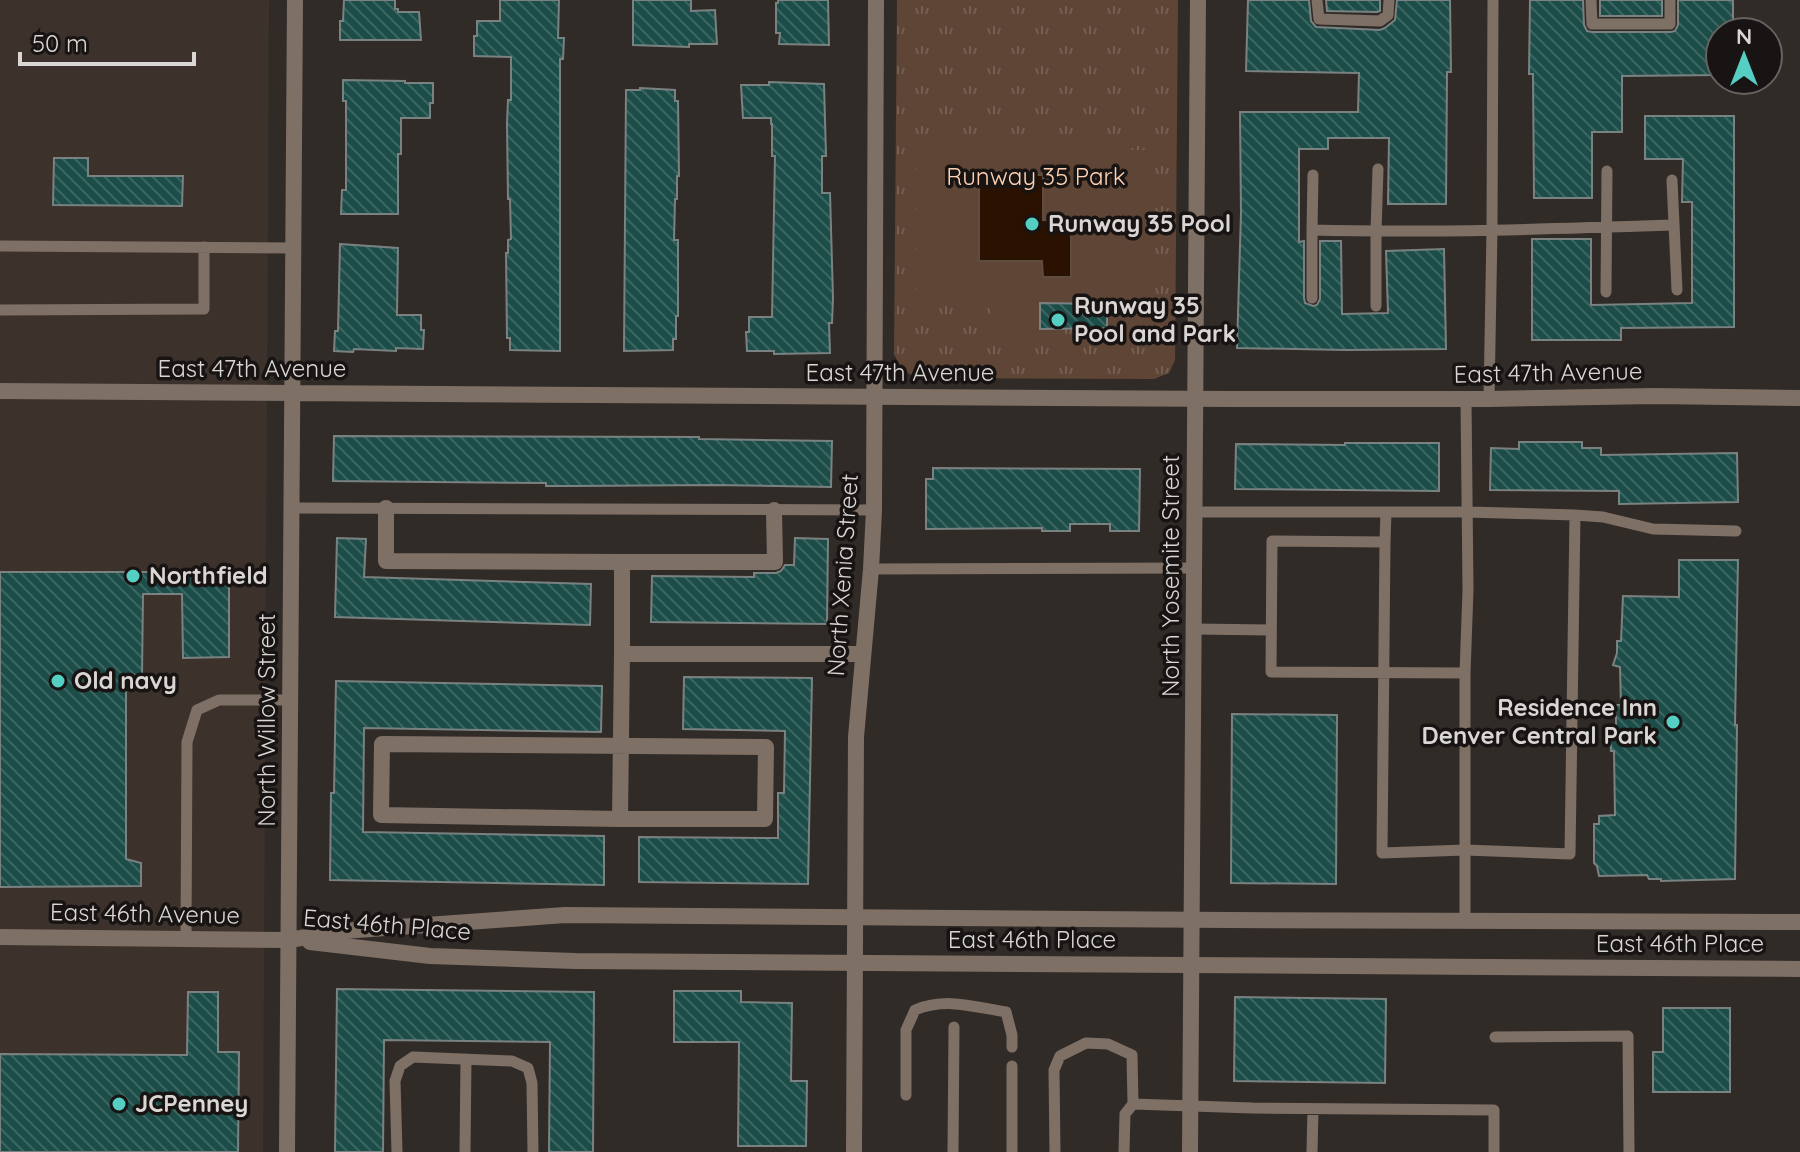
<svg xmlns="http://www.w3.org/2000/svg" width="1800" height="1152" font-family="Quicksand,sans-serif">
<defs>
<pattern id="grass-tufts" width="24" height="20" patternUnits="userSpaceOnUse" patternTransform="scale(2)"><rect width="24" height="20" fill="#5e4535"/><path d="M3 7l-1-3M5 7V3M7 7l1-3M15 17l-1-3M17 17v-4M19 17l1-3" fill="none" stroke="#745f51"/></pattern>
<pattern id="building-back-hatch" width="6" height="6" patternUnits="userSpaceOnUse" patternTransform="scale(2)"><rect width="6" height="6" fill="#1c4d49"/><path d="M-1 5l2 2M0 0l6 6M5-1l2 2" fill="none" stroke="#3c6662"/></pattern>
</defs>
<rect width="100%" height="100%" fill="#312b28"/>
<path fill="#3d322b" d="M0,0H269L263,1152H0Z"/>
<path fill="url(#grass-tufts)" d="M897,0H1178L1175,360L1169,373L1154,379L917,378L901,369L894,354Z"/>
<path fill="#5e4535" d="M916,143H1106L1107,150H1148L1147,304H1107V328H1064V339L990,338V299H916Z"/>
<path fill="#2a1100" stroke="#5e4c3f" stroke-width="2" d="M979,175H1043V220L1071,221V277H1043L1042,261H979Z"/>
<path fill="url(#building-back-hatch)" stroke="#798281" stroke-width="2" d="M344,0H395V9H398V12H419L421,40H340V21H343Z
M500,0H559L558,38H564L563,59H560V351L510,350V338H507L506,253H508V240L511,239L510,199H508L507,123L508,100H511V57L474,56V36H477V21H500Z
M633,0H691V11L715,10L717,44H689V47L633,45Z
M778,0H828L829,45L779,44L780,33H776V3H778Z
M1248,0H1309L1311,21L1316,27L1380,30L1385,28L1395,20L1397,0H1450L1451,72H1447L1446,204H1388L1389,138H1328V149H1299V242L1304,241V298L1305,303L1313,306L1317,305L1320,299V241H1341L1342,314L1388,313L1386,251L1444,249L1446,349L1346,350L1237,348L1241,213L1240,112H1358L1359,73L1246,71Z
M1326,0H1380V11L1377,12L1327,11Z
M1530,0H1583L1584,25L1587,31L1592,32H1671L1675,31L1678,25V0H1733V32H1720V75L1622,76V132H1592V198H1534L1533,74H1529Z
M1600,0H1662V16H1600Z
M343,80L405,81V83H433V103H430V118H401V154H398V214H341L342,190H346V101H343Z
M769,82L824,84L826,156H822V193H830L833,298L832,323H829L830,353L774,354V351H747L746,332H749V317H772L775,156H772V124H771V118H743L741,85H769Z
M640,88L675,90V101H678L679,176H677V199H675L674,240H678V316H676V339H673V350L624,351L626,90H640Z
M1645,116H1734V327L1621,328V340H1532V239H1591V305L1692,303V202H1682L1683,159H1645Z
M54,158H88V176H183L182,206L53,205Z
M340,244L398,248L397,315H421V330H424L423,349L396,348V351L354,349L353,352L334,351L335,331H338Z
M1040,303L1107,304V328L1040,329Z
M334,436L699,437V439L832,441L831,487L714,485L574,486H546V483L333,481Z
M1519,442H1582V448H1601V455L1737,453L1738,502L1619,504V491L1490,490L1491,448L1519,449Z
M1345,443H1439V491L1235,489L1236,444L1345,445Z
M933,468L1140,469L1139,531H1110V524H1070V531H1042V528L926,529V479H933Z
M337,538L366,539L364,577L591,584L590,625L335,617Z
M795,538L828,539L827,624L651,622L652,576L754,577V573H776L781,571L785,565H794Z
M1679,560H1738L1735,725H1737L1735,879L1661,881V879H1649L1647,875L1599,876L1597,866L1594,863V824H1599V816L1615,815L1614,751H1611L1610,730H1616V705H1621L1620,667L1613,665L1617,653V641H1621L1623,596L1679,597Z
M0,572H229V657L183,658L182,594H143L142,675H126V859L141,863V886L0,887Z
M684,677L812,678L808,884L639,882V837L778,838V793H784L785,731L683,729Z
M336,681L602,686L601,732L364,728L363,832L604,836V885L330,880L331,793H334Z
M1232,714L1337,715L1336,884L1231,883Z
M337,989L594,992L593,1152H549L550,1042L384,1040L383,1152H335Z
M674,991H741V1002L792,1003L791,1081H807L806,1146H738L739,1042H674Z
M188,992H218V1052H239L238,1152H0V1054L187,1055Z
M1235,997L1386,999L1385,1083L1234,1081Z
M1663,1008H1730V1092H1653V1052H1663Z"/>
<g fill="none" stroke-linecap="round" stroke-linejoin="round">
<path stroke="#7f7066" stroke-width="11" d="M1317,0L1319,19L1380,21L1388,15L1389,0
M1591,0L1592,24H1670V0
M1672,180L1677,290
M1312,230L1313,175
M0,246L293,248
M1606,292L1607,171
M1312,298V230C1433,233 1553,229 1674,225
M1376,306V231L1378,169
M0,310L204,309V247
M1489,399L1492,229L1493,0
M292,508L874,510
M1195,512H1468L1575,515L1603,517L1653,529L1736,531
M1385,542L1386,512
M871,569L1195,568
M1195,629L1271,630
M1465,673L1271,672L1272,541L1385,542L1382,853L1465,850L1570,854L1575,515
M1465,921V673L1468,590L1466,399
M186,938L187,742L197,710L219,700H291
M1495,1037L1628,1036L1629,1152
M1012,1066V1152
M906,1095V1030L915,1010C947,997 974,1007 1006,1012L1012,1035V1047
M397,1152L395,1081L400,1066L413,1057L512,1061L528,1068L532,1083L533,1152
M465,1152L466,1059
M953,1152L954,1027
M1055,1152L1054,1070L1060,1056L1086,1043L1108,1044L1132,1055L1133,1104
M1124,1152L1125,1114L1133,1104L1252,1108L1494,1110V1152
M1312,1152L1313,1109"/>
<path stroke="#7f7066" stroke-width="16" d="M0,391L293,393
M386,508V561L622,562
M622,654V562H775L774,510
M620,819L381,815L382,744L766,747L765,819H620L622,654H863
M0,937L289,940
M854,1152L856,737L871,569L874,510L876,0
M1190,1152L1198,0"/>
<path stroke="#7f7066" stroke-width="16" d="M293,393L1230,399H1489L1655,396L1800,398
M289,940L343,931L565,915L1228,920L1800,922
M310,942L430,956L575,961L1800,969
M287,1152L295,0"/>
</g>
<g fill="#55cec4" stroke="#171413" stroke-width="3">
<circle cx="1032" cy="224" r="8"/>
<circle cx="1058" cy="320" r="8"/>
<circle cx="133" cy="576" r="8"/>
<circle cx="58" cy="681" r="8"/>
<circle cx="1673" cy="722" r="8"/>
<circle cx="119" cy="1104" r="8"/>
</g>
<g text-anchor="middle" stroke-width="7" stroke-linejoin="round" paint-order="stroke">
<g font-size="24" fill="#ffd1b2" stroke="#171413">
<text x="1036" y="185">Runway 35 Park</text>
</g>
<g font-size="24" font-weight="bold" fill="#d9d6d3" stroke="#171413" text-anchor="start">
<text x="1048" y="232">Runway 35 Pool</text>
<text x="1074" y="314">Runway 35<tspan x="1074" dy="28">Pool and Park</tspan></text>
<text x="149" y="584">Northfield</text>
<text x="74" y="689">Old navy</text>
<text x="1657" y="716" text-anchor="end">Residence Inn<tspan x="1657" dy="28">Denver Central Park</tspan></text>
<text x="135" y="1112">JCPenney</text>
</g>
<g font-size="24" fill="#d9d6d3" stroke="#171413">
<text x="252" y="377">East 47th Avenue</text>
<text x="900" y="381">East 47th Avenue</text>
<text transform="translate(1548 373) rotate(-1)" y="8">East 47th Avenue</text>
<text transform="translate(843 575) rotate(-86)" y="8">North Xenia Street</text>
<text transform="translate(1171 576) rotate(-90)" y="8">North Yosemite Street</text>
<text transform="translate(267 720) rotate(-90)" y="8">North Willow Street</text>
<text transform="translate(145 914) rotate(1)" y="8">East 46th Avenue</text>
<text transform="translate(387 925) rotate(5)" y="8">East 46th Place</text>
<text x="1032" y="948">East 46th Place</text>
<text x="1680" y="952">East 46th Place</text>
</g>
</g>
<g transform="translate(1744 56)"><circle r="38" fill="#171413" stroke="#656260" stroke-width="2"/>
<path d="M0-6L14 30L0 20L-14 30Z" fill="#55cec4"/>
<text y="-12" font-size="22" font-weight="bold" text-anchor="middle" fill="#d9d6d3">N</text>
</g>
<path d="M20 52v12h174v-12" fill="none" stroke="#d9d6d3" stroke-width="4"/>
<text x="32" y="52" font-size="24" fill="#d9d6d3" stroke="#171413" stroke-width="6" paint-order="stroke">50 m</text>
</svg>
